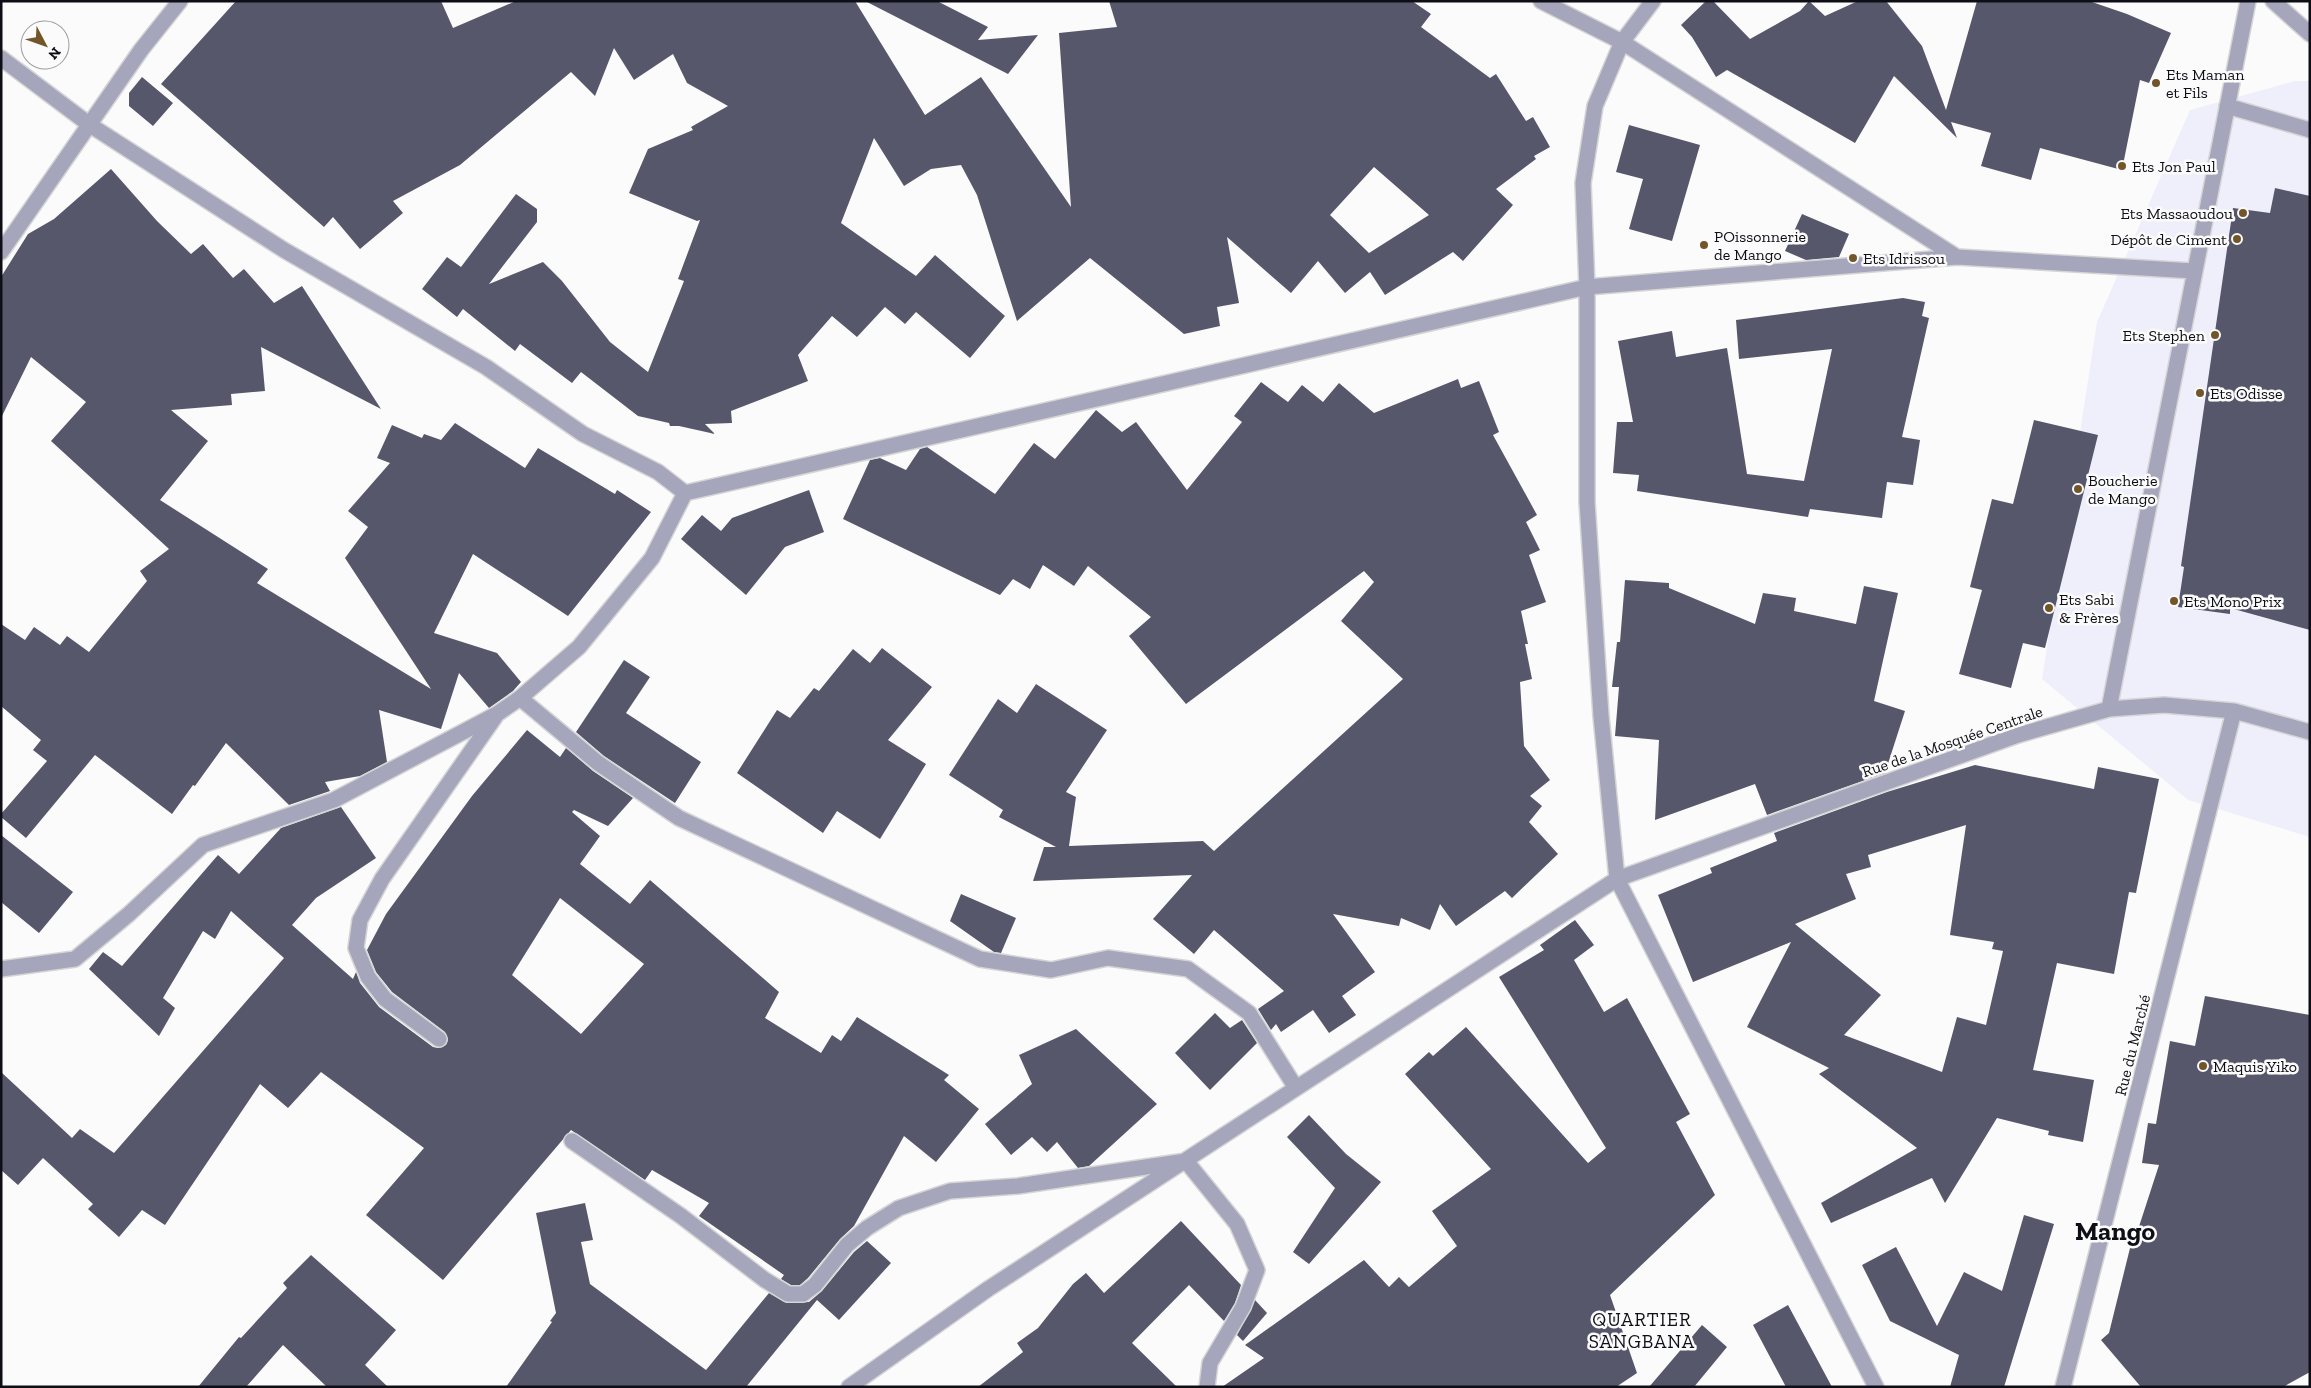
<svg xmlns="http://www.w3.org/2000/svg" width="2311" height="1388" font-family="'Zilla Slab',serif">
<rect width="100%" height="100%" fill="#fbfbfb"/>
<path fill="#efeffc" d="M2295,81H2310V837L2188,800L2042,679L2097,322L2190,110Z"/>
<path fill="#57576c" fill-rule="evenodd" d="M236,1H441L453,28L516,1H855L925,115L981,77L1071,207L1059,33L1117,27L1109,1H1412L1431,14L1421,27L1490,78L1496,74L1526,121L1533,117L1550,147L1534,156L1536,159L1496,189L1513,205L1463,261L1453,252L1385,295L1370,272L1345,293L1318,261L1291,293L1227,237L1239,303L1217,307L1220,326L1184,334L1090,258L1017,321L977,195L961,165L931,169L904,186L874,138L841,223L916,276L935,255L1005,316L970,358L916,312L905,324L885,307L857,337L832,316L798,355L808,381L731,411L732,423L705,424L715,434L679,426H670L669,423L638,416L581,372L572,383L520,344L515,351L463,309L457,317L422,289L447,257L461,267L516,194L537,209V222L489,284L543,262L562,281L610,342L648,372L684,281L678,279L700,220L697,221L629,193L648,149L693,130L691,127L728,106L687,83L673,54L634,80L614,48L595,96L571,72L460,165L393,201L403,213L360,249L333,217L324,227L161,84ZM1374,167L1429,215L1369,253L1330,215Z
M865,1H937L988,27L978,40L1038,35L1008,74Z
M1706,1H1713L1750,39L1800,11L1809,1L1825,16L1858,1H1886L1922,46L1946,110L1977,1H2089L2127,14L2171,33L2149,83L2140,80L2122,170L2040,148L2031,180L1981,166L1991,133L1951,122L1957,138L1894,76L1855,143L1727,70L1716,77L1692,37L1681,25Z
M142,77L173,103L153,126L129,106V93Z
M1629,125L1700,145L1672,241L1629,229L1643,179L1616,172Z
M111,169L157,221L191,254L203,244L233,278L244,269L274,303L302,286L381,409L261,347L265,391L231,394L232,405L171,410L208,441L160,500L268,569L257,583L431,689L345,558L368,527L348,511L390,463L377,458L392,425L422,438L424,434L441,440L455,423L525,468L538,448L615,494L617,490L651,512L568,616L473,554L434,633L497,653L521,682L513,691L489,708L459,673L441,729L379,710L387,762L360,776L325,782L330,791L289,805L226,743L195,786L193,785L172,814L95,755L26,838L1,817V814L47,761L33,750L41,740L1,706V624L25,640L34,627L60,645L67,636L89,652L147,581L140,571L169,549L51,441L86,402L31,357L1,418V277L28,234L54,219Z
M2275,188L2310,196V630L2230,608V614L2178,607L2184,567L2181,566L2233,208L2270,213Z
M1802,214L1849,234L1839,257L1806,260L1785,251Z
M1903,298L1925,302L1922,316L1929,318L1902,437L1920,440L1913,485L1887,482L1882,518L1810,509L1808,517L1637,491L1639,475L1613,473L1617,422H1633L1618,341L1672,331L1676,357L1727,348L1747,474L1804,481L1832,349L1739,359L1736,320Z
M1458,379L1461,388L1479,381L1499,432L1493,435L1537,515L1526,522L1540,550L1529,555L1546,602L1521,611L1528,644H1525L1532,679L1520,682L1524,746L1550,780L1530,796L1542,806L1529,822L1558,854L1512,898L1505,891L1456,926L1440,904L1430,930L1401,918L1399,926L1333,914L1375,972L1342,996L1356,1015L1329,1033L1313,1010L1281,1032L1276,1024L1271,1030L1258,1009L1284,991L1214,930L1194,954L1153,919L1192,875L1033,881L1044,847H1056L999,817L1003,810L949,775L998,699L1017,713L1036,684L1107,730L1066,792L1076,797L1069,846L1203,841L1214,851L1403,679L1341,621L1374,582L1364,571L1186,704L1129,636L1151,617L1088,566L1074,586L1043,565L1030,589L1013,579L1000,595L843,519L870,460L880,458L906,470L920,449L927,447L995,494L1034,443L1055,459L1096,410L1122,432L1136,422L1187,490L1242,422L1234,416L1261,382L1288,402L1302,385L1323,402L1339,383L1374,413Z
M2034,420L2098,435L2045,648L2023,643L2011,688L1959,674L1982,590L1970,587L1992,499L2013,504Z
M809,490L824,532L785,547L746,595L681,539L702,515L721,531L732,518Z
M1625,580L1669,583V588L1755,624L1763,593L1796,598L1794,611L1856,624L1864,586L1898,593L1874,701L1905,711L1885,773L1767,815L1755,784L1655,820L1659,740L1615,736L1619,687H1612L1617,642H1620Z
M882,648L932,687L888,740L926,764L880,839L837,811L823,833L737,773L777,710L790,718L814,688L819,691L853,649L870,663Z
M624,660L650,677L626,713L701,762L675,803L604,756L576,732Z
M527,730L560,757L566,748L593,771L633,798L608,826L574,810L572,812L600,836L580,864L630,904L650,880L779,992L765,1018L821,1053L832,1035L841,1041L857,1017L949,1075L944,1080L979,1109L936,1162L904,1136L854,1226L840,1239L808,1278L800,1285H791L781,1279L784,1275L699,1216L709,1203L652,1170L645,1180L571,1130L443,1280L366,1215L424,1148L321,1072L288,1108L260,1084L165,1225L142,1210L119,1237L88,1209L93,1204L43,1158L18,1185L1,1170V1072L72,1138L80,1129L114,1153L284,958L231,911L215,939L203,931L163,998L175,1008L159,1036L89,969L103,952L122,966L218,855L239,874L281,828L341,807L376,858L316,898L292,925L353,979L356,972L360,983L379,1007L433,1047L438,1048L446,1045L448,1040L445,1032L392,992L376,972L367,950L386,914L472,796ZM560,898L644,964L581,1034L512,975Z
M1975,765L2094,789L2098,767L2159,779L2136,893L2129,892L2114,974L2057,963L2033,1070L2094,1080L2083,1142L2048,1135L2049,1131L1997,1118L1945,1203L1932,1178L1831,1223L1821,1203L1917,1148L1819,1074L1829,1068L1747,1027L1791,942L1693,982L1658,895L1712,873L1710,868L1777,841L1774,833L1887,792ZM1966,825L1950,935L1994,942L1992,949L2003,951L1986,1025L1957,1017L1942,1072L1844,1035L1881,995L1795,924L1856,899L1846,874L1871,867L1868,855Z
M1,835L73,892L39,933L1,902Z
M961,894L1016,918L1001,953L994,952L950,921Z
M1575,920L1594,945L1574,960L1604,1012L1627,998L1690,1114L1676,1122L1715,1195L1610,1295L1637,1373L1616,1387H1222L1264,1358L1245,1345L1364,1260L1389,1287L1399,1277L1409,1287L1457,1246L1432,1211L1491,1169L1405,1074L1429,1052L1433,1056L1466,1027L1588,1163L1606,1148L1499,977L1544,950L1540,945Z
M2205,996L2310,1015V1372L2283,1387H2141L2101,1340L2109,1333L2131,1244L2133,1245L2159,1165L2142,1163L2148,1123L2156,1124L2170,1041L2195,1046Z
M1215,1013L1230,1028L1242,1020L1257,1043L1210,1090L1175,1053Z
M1076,1029L1157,1104L1089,1166L1078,1168L1057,1142L1047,1152L1032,1137L1011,1155L985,1124L1032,1084L1019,1055Z
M1309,1115L1346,1154L1381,1182L1309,1264L1293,1252L1335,1188L1287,1137Z
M585,1203L593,1240L581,1242L590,1284L706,1370L769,1293L787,1303L809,1302L822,1291L854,1252L867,1241L891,1263L839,1320L817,1300L746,1387H506L552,1322L550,1321L556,1313L536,1213Z
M2024,1215L2054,1224L2004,1387H1950L1959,1355L1890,1321L1862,1265L1896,1247L1937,1326L1964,1272L2002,1291Z
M1181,1221L1241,1285L1235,1303L1224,1321L1189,1285L1132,1343L1177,1387H978L1023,1352L1017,1343L1038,1328L1073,1284L1086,1273L1104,1293Z
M311,1255L396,1330L365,1365L388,1387H327L283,1345L246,1387H198L239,1337L241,1338L287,1288L283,1283Z
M1255,1300L1267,1313L1243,1341L1237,1335Z
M1788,1305L1832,1387H1786L1753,1325Z
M1702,1325L1727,1347L1694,1387H1649Z"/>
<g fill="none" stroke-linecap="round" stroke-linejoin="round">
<g stroke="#d5d5d6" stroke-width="18">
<path id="minor" d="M1541,1L1622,42L1957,257L2194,271
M1653,1L1622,42L1595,106L1583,183L1587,287V502L1601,716L1617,879L1876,1387
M2273,1L2310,34
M1,58L90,125L284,250L486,367L583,434L658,472L685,493L1587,287L1957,257
M2227,106L2310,130
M1,252L141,50L180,1
M520,698L598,763L679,818L980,959L1051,970L1108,958L1188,969L1249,1013L1296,1088
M2109,709L2248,1
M1,969L75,959L129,914L203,845L334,800L497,714L520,698L579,647L652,558L685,493
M439,1039L385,999L368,977L356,948L360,920L382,879L495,717
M572,1141L681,1216L765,1280L788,1294H803L815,1285L847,1245L867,1228L899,1208L950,1191L1018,1186L1186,1161L1237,1224L1257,1270L1243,1307L1210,1363L1207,1387
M849,1387L988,1289L1617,879L2018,735L2109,709L2164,705L2234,711L2310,732
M2063,1387L2234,711"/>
</g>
<use href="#minor" stroke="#a5a5bb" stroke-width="15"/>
</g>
<g fill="#725529" stroke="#fbfbfb" stroke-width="2">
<circle cx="2156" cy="83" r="5"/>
<circle cx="2122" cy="166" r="5"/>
<circle cx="2243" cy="213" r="5"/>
<circle cx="2237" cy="239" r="5"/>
<circle cx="1704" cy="245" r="5"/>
<circle cx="1853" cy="258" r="5"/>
<circle cx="2215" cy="335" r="5"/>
<circle cx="2200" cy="393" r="5"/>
<circle cx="2078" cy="489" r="5"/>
<circle cx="2174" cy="601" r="5"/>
<circle cx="2049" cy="608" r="5"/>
<circle cx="2203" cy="1066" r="5"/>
</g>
<g text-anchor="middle" stroke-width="5" stroke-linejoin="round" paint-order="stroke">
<g font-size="16" fill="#0e0e16" stroke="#fbfbfb" text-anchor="start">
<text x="2166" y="80">Ets Maman<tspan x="2166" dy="18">et Fils</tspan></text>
<text x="2132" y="172">Ets Jon Paul</text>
<text x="2233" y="219" text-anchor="end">Ets Massaoudou</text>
<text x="1714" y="242">POissonnerie<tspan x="1714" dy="18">de Mango</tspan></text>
<text x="2227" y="245" text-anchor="end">Dépôt de Ciment</text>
<text x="1863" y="264">Ets Idrissou</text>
<text x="2205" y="341" text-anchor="end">Ets Stephen</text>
<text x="2210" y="399">Ets Odisse</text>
<text x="2088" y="486">Boucherie<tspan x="2088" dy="18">de Mango</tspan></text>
<text x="2059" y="605">Ets Sabi<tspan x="2059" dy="18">&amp; Frères</tspan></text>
<text x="2184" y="607">Ets Mono Prix</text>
<text x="2213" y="1072">Maquis Yiko</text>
</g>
<g font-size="16" fill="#0e0e16" stroke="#fbfbfb">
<text transform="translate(1952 741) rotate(-19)" y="6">Rue de la Mosquée Centrale</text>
<text transform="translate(2132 1045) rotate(-76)" y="6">Rue du Marché</text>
</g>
<g font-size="19" letter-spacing="1" fill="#0e0e16" stroke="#fbfbfb">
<text x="1642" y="1326">QUARTIER<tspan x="1642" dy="22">SANGBANA</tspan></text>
</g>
<g font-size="26" font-weight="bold" fill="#0e0e16" stroke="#fbfbfb">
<text x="2115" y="1240">Mango</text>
</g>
</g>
<rect width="2311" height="1388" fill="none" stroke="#0e0e16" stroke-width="5"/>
<g transform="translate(45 45) rotate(131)"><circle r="24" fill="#fbfbfb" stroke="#9c9c9f"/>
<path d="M0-4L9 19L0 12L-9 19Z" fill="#725529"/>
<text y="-8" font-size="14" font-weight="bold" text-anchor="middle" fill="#0e0e16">N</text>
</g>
</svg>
